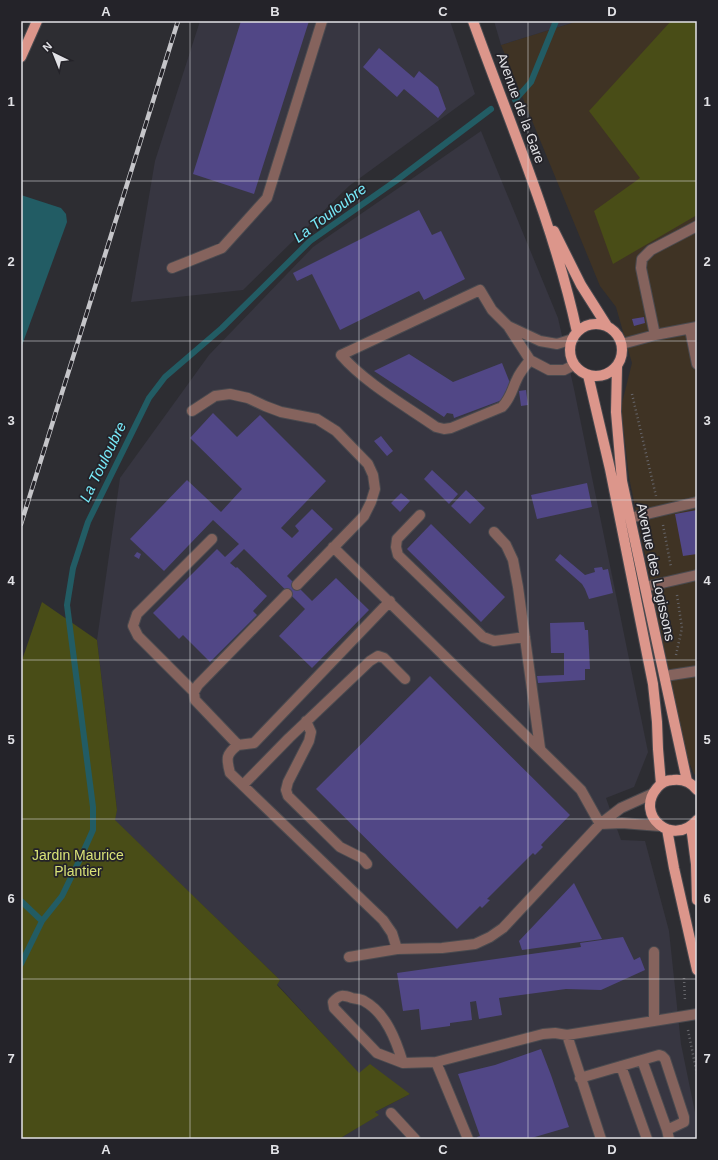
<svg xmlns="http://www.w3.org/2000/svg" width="718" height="1160" font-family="Arial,sans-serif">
<rect width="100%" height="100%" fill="#2d2d32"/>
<path fill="#3f3324" d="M578,21H697V776L694,774L686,754L629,477L621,407L632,363L616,307L600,286L501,45Z"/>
<path fill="#373641" d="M200,21H450L475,94L349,186L243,290L131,302L155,161Z
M494,21H578L501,45Z
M481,131L558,318L574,389L648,752L634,787L606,798L621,840L645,841L669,931L681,1044L697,1122V1139H339L378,1115L375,1112L410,1094L359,1074L277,984L280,980L114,820L117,810L97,640L120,478L209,355L313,247Z"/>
<path fill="#494d17" d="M671,21H697V215L613,264L594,211L640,178L589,111Z
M42,602L97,640L117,810L115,820L280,980L277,985L359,1073L370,1064L410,1094L375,1112L379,1115L339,1139H21V663Z"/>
<path fill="#225c64" d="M21,195L61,208L66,214L67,222L21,348Z"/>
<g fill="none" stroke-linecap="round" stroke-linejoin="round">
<path stroke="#225c64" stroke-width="6" d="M515,100L531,82L556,21
M21,901L42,921
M21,964L42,921L62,896L80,859L93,830V807L67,605L73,568L88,522L149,398L165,377L222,328L310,241L397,180L491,109"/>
</g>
<path fill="#514786" d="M241,21H309L254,194L193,174Z
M379,48L414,78L419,71L438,87L446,109L438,118L404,89L397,97L363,67Z
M419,210L432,235L441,231L465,279L424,300L419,291L340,330L312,274L297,281L293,273Z
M644,317L645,323L634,326L632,319Z
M409,354L453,382L502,363L510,383L502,400L454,418L453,414L447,413L444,417L374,371Z
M526,390L528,405L521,406L519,391Z
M213,413L237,437L260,415L326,481L281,528L292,538L299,531L295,526L312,509L333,529L287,576L312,601L336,578L369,610L312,668L279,636L305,609L244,549L230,563L236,568L237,567L267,596L253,611L257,615L210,662L183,635L179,639L153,613L217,549L225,557L239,544L213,520L164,571L130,539L187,480L221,512L242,489L190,438Z
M381,436L393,451L387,456L374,441Z
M432,470L458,494L449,504L424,479Z
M587,483L592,507L537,519L531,495Z
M466,490L485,508L470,524L451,506Z
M401,493L410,501L400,512L391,503Z
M697,510V554L683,556L675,514Z
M431,524L505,597L481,622L407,549Z
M137,552L141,554L139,559L134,556Z
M560,554L585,575L595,572L594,568L602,567L603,570L608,569L613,593L589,599L585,589L582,584L555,560Z
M584,622L585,630H588L590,669H585V680L538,683L537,676L564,675V653H551L550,623Z
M430,676L570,815L541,845L543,847L535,855L533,853L487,899L490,900L482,908L480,906L457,929L316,789Z
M574,883L602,939L522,950L519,941Z
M623,937L634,960L640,957L645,970L601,990L566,989L499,998L502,1015L479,1019L476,1001L470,1002L472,1020L450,1023V1026L421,1030L419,1009L403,1011L397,973L581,947L580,943Z
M541,1049L551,1075L569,1127L528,1139H521L520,1138L517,1139H477V1137L480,1136L458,1074L495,1065Z"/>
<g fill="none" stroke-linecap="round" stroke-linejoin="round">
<g stroke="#4a4a4f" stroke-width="12">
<path id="minor" d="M172,268L222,248L267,198L322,21
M508,326L540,341L557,344L573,339
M690,329L697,364
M655,335L641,268L642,259L651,250L697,226
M622,344L655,335L697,327
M530,360C525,366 520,372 517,379C512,389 511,398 502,407L451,428L444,429L436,427C406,406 365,383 341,355L480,290L492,310L508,326L530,360L549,370H564L574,365
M192,411L215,396L230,394L248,398L265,406L281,412L317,419L336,431L368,464L373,475L375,489L371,502L364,516L297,585
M420,515L397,539L396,547L398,555L483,637L494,641L525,637
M630,518L697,502
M494,532L506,545L513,560L518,587L540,748
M333,547L568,777L581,790L600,824
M645,587L697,575
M287,594L198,685L194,692L195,700L238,745C226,754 226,758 230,773L383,920L392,933L397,949L442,948L475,944L490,937L503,928L600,824L621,808L652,794
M665,676L697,671
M194,692L138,636L133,626L137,614L212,539
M306,721L311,732L309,741L288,782L286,790L288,796L340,847L362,858L367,864
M238,745L254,743L390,601
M243,785L289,738L370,661L378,656L384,658L405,679
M600,824L622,823L660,826
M349,957L397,949
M654,1021V952
M567,1035L601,1139
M642,1060L667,1130
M436,1062L468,1139
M403,1063C396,1040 386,1013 364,1001C361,999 356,999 352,998C343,995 340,994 333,1002L334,1008L377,1053L403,1063L436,1062L543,1034L555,1033L567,1035L697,1014
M621,1066L647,1139
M580,1078L659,1055L662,1056L665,1059L684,1117V1122L667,1130L669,1139
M391,1113L415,1139"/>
</g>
<g stroke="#4a4a4f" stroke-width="12">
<path id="major" d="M473,21C510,124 554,225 577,332
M21,57L37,21
M554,231L581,285L607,326
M570 350a26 26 0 1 1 52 0a26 26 0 1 1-52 0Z
M617,367L616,412L622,481L687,781
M588,375L610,469L653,684L657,722L658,749L661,784
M697,790C691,782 682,779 673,780C666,780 661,783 657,788C634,815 673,848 697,820
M691,826L696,864L697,900
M667,829L674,868L697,970"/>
</g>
<path stroke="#66666b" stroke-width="2.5" stroke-dasharray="1 3" stroke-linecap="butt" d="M632,394L656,496
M663,525L671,567
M676,655L682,628L677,595
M684,978L685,1001
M688,1030L697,1074"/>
<use href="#minor" stroke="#85635d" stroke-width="10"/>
<use href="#major" stroke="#dc968b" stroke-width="10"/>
<g stroke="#c5c5c9" stroke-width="4.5">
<path id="rail" d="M21,524L178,21"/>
</g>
<use href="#rail" stroke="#242329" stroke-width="3" stroke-dasharray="9" stroke-linecap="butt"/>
</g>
<path fill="none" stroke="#e2e2e6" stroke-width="1" stroke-opacity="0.55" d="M190,21V1139M359,21V1139M528,21V1139M21,181H697M21,341H697M21,500H697M21,660H697M21,819H697M21,979H697"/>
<g text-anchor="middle" stroke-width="3.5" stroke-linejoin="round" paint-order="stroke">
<g font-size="14" fill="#e2e2e6" stroke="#242329">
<text transform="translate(521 108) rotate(70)" y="5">Avenue de la Gare</text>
<text transform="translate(656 572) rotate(78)" y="5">Avenue des Logissons</text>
</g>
<g font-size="14" fill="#d9e277" stroke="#242329">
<text x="78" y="860">Jardin Maurice<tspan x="78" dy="16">Plantier</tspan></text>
</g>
<g font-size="15" font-style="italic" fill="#78eaf9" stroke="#242329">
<text transform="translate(330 213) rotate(-37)" y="5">La Touloubre</text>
<text transform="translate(103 462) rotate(-64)" y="5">La Touloubre</text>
</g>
</g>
<rect width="718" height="1160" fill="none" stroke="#242329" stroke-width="44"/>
<g transform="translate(54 54) rotate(317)" stroke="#242329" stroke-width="3" paint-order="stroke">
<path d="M0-3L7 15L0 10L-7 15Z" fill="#e2e2e6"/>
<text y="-6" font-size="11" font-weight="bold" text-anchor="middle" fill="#e2e2e6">N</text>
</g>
<rect x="22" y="22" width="674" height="1116" fill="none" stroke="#e2e2e6" stroke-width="1.5"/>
<g font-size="13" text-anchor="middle" font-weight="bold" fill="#e2e2e6">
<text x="106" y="16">A</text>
<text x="275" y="16">B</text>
<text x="443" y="16">C</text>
<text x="612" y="16">D</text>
<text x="11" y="106">1</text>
<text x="707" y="106">1</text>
<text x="11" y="266">2</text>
<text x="707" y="266">2</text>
<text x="11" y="425">3</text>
<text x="707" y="425">3</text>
<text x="11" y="585">4</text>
<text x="707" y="585">4</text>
<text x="11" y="744">5</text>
<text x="707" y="744">5</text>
<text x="11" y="903">6</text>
<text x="707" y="903">6</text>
<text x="11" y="1063">7</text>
<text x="707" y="1063">7</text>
<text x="106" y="1154">A</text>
<text x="275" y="1154">B</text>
<text x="443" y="1154">C</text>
<text x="612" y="1154">D</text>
</g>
</svg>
